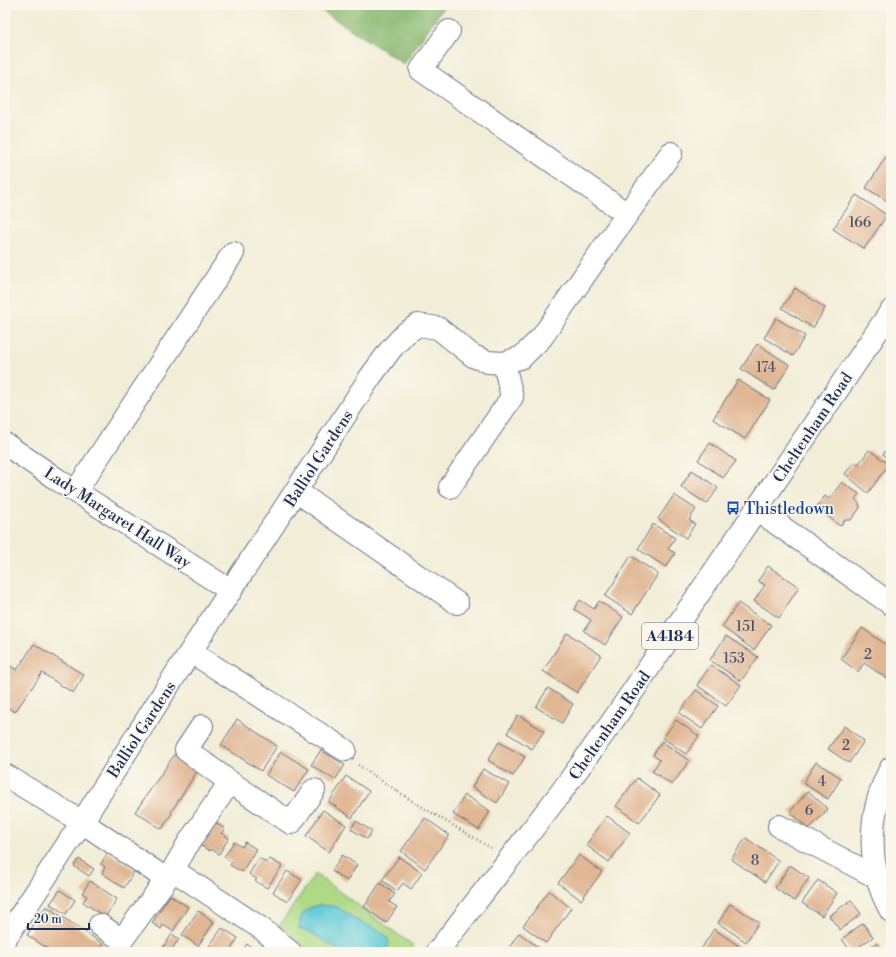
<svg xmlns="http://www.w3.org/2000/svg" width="896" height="957" font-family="'Libre Bodoni',serif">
<rect width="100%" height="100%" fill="#fbf7ec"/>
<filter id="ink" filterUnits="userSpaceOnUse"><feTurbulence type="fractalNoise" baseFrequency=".025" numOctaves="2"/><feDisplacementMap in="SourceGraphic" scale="8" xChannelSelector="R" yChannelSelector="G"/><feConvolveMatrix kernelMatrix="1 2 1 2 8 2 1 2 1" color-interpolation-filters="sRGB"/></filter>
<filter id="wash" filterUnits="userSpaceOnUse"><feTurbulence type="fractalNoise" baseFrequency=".012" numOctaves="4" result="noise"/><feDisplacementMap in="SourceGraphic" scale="16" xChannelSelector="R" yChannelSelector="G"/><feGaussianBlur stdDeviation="0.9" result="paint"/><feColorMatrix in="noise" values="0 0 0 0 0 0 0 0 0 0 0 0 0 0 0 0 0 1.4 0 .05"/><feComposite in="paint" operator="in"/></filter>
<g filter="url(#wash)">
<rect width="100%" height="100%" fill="#f2edd7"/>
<path fill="#aed985" stroke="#648472" d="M315,874L414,946L409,952H311L279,926Z"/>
<path fill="#8ab972" stroke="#527468" d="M313,5H445L404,64Z"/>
<path fill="#5ecad8" stroke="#3c7c9b" d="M321,905C327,906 333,905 339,908C345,911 349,915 355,919C364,925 380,928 387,937C390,942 388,948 386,952H341L310,932L299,929V925L301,917L304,912L312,907Z"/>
<g id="blocks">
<path fill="#e0b693" d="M887,155L891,158V198L889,202L866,188Z
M856,195L887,215L864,249L833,229Z
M795,288L825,308L813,328L782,308Z
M776,318L805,336L793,356L764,338Z
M757,344L790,365L774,390L741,369Z
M738,380L770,400L745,439L713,419Z
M710,443L736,461L723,478L698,460Z
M891,444V461L883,454Z
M869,450L889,464L868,493L845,474L854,462L858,465Z
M692,470L718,488L707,504L681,487Z
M842,482L859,494L855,499L859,503L860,508L851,520H845L840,526L816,507L825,496L829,499Z
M674,495L696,509L689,520L695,524L686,538L658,519Z
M653,524L675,538L668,549L675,553L666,567L638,549Z
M631,556L658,574L632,614L605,596Z
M768,566L799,587L779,618L754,601L765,585L758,581Z
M580,600L594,609L599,601L623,617L605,645L584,631L591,620L574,609Z
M738,603L771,625L754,650L722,627Z
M862,628L891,648V681L864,663L858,672L841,659Z
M567,633L601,655L577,693L543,671Z
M726,636L758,657L741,681L710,660Z
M34,644L84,675L73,693L42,673L15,712L5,706V701L9,695L5,692V663L17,670Z
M711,665L741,685L726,706L697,685Z
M548,688L573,704L562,723L536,707Z
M696,690L718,706L702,729L679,713Z
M518,715L544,731L532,749L507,733Z
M237,719L277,746L261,771L221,745Z
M676,720L699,736L686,754L663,738Z
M844,726L864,741L849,763L828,749Z
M662,741L689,761L672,785L652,771L660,760L653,755Z
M499,742L525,757L513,776L488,760Z
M321,750L345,765L335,780L311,765Z
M281,752L309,769L294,792L266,775Z
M175,754L198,770L171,812L172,813L162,829L135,812Z
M816,762L841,778L828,799L803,783Z
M483,769L509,784L497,803L472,787Z
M346,776L369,791L352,818L329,802Z
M637,778L660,795L639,823L616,806Z
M808,791L828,809L809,829L790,812Z
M465,795L490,811L479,830L453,814Z
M323,810L346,825L329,852L306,836Z
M607,816L630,833L609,862L586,845Z
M425,818L449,835L425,869L401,851Z
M213,821L225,829L221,833L229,838L219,854L211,849L210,851L198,844Z
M356,821L372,831L367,839L351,829Z
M746,838L779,861L765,882L731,859Z
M234,842L242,847L245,842L256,849L242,872L230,865L232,862L224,857Z
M108,852L135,870L124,888L102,873L105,867L101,864Z
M342,855L357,865L347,881L332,871Z
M579,855L602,872L581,900L558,883Z
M399,857L422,873L411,889L403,883L397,891L382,880Z
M259,858L267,863L270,859L282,866L267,888L255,881L257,879L249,874Z
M79,859L94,869L89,876L74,866Z
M790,865L809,878L794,901L775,888Z
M287,871L302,880L287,902L273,892Z
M818,880L837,893L822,916L802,903Z
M90,881L117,899L105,917L83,902L87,896L82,893Z
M380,883L395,894L389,902L397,907L386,923L364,907Z
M60,890L75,900L66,914L50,904Z
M549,891L571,908L546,943L523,926Z
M170,895L188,907L173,931L163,925L161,929L152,923Z
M851,900L861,914L840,930L829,916Z
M730,904L759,922L746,942L718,923Z
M46,906L103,944L97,952H53L27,935Z
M198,911L214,922L198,946L182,935Z
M863,923L873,937L851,952L842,939Z
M222,928L238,938L229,952H207L206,951Z
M714,929L739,946L734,952L700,951Z
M519,933L542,950L540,952H506Z
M172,934L179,939L170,952H166L162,949Z
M877,943L884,952H864Z
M247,944L258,952H241Z"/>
</g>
</g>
<g filter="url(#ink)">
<use href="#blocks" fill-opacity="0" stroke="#667288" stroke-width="1"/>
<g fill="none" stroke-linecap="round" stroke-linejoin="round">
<g stroke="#667288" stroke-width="24">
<path id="minor" d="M449,31L421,70L627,214
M5,444L58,480L231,591
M450,487L512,397L504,363
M76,491L233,253
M296,491L457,603
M756,509L891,604
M191,652L345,750
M891,768C867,813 866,867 891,911
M5,775L82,822L166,879
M230,782L291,823L314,790
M779,826L878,878
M173,870L262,929L290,952
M100,925L122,940L173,870L189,842L230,782L186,750L202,726
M5,939L82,822L168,686L371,376L391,349L406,333L418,325L438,328L473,356L488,362L504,363L522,357L542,337L611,237L671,153"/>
</g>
<g stroke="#667288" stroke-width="24">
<path id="major" d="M437,952L559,795L612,722L891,311"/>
</g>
<path stroke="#667288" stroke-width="2.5" stroke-dasharray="1 3" stroke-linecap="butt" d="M358,765L412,801L491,848"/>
<use href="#minor" stroke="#fff" stroke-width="22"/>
<use href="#major" stroke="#fff" stroke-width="22"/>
</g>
</g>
<defs>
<g id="bus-bare" transform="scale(1.08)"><path d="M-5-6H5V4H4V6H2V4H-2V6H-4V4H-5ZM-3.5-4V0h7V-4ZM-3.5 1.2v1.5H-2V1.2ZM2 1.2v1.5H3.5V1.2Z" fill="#1a4fb4" stroke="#fbf7ec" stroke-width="2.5" paint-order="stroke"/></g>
</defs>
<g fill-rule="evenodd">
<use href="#bus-bare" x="733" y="508"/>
</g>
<g text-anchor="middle" stroke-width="3" stroke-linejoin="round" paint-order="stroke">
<g font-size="14" fill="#4c516b">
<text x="860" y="227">166</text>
<text x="766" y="372">174</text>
<text x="746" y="631">151</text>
<text x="868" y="659">2</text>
<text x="734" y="663">153</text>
<text x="846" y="750">2</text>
<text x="822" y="786">4</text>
<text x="809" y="815">6</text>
<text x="755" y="865">8</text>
</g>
<rect fill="#fbf7ec" stroke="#5e6b89" stroke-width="1" x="642" y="623" width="56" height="26" rx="3"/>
<g font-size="15" font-weight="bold" fill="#1b2f5e">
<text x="670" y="641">A4184</text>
</g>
<g font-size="16" fill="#1b2f5e" stroke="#fbf7ec">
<text transform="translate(812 427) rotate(-56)" y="6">Cheltenham Road</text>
<text transform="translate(318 458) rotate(-57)" y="6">Balliol Gardens</text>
<text transform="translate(118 517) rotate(33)" y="6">Lady Margaret Hall Way</text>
<text transform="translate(609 725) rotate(-55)" y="6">Cheltenham Road</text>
<text transform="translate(141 729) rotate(-57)" y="6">Balliol Gardens</text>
</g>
<g font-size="16" fill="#164399" stroke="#fbf7ec" text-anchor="start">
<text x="744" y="514">Thistledown</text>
</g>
</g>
<rect width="896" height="957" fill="none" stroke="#fbf7ec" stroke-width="20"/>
<path d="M28 923v6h61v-6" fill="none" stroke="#1b2f5e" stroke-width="2"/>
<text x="34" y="923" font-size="12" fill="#1b2f5e" stroke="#fbf7ec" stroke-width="3" paint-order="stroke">20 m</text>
</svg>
